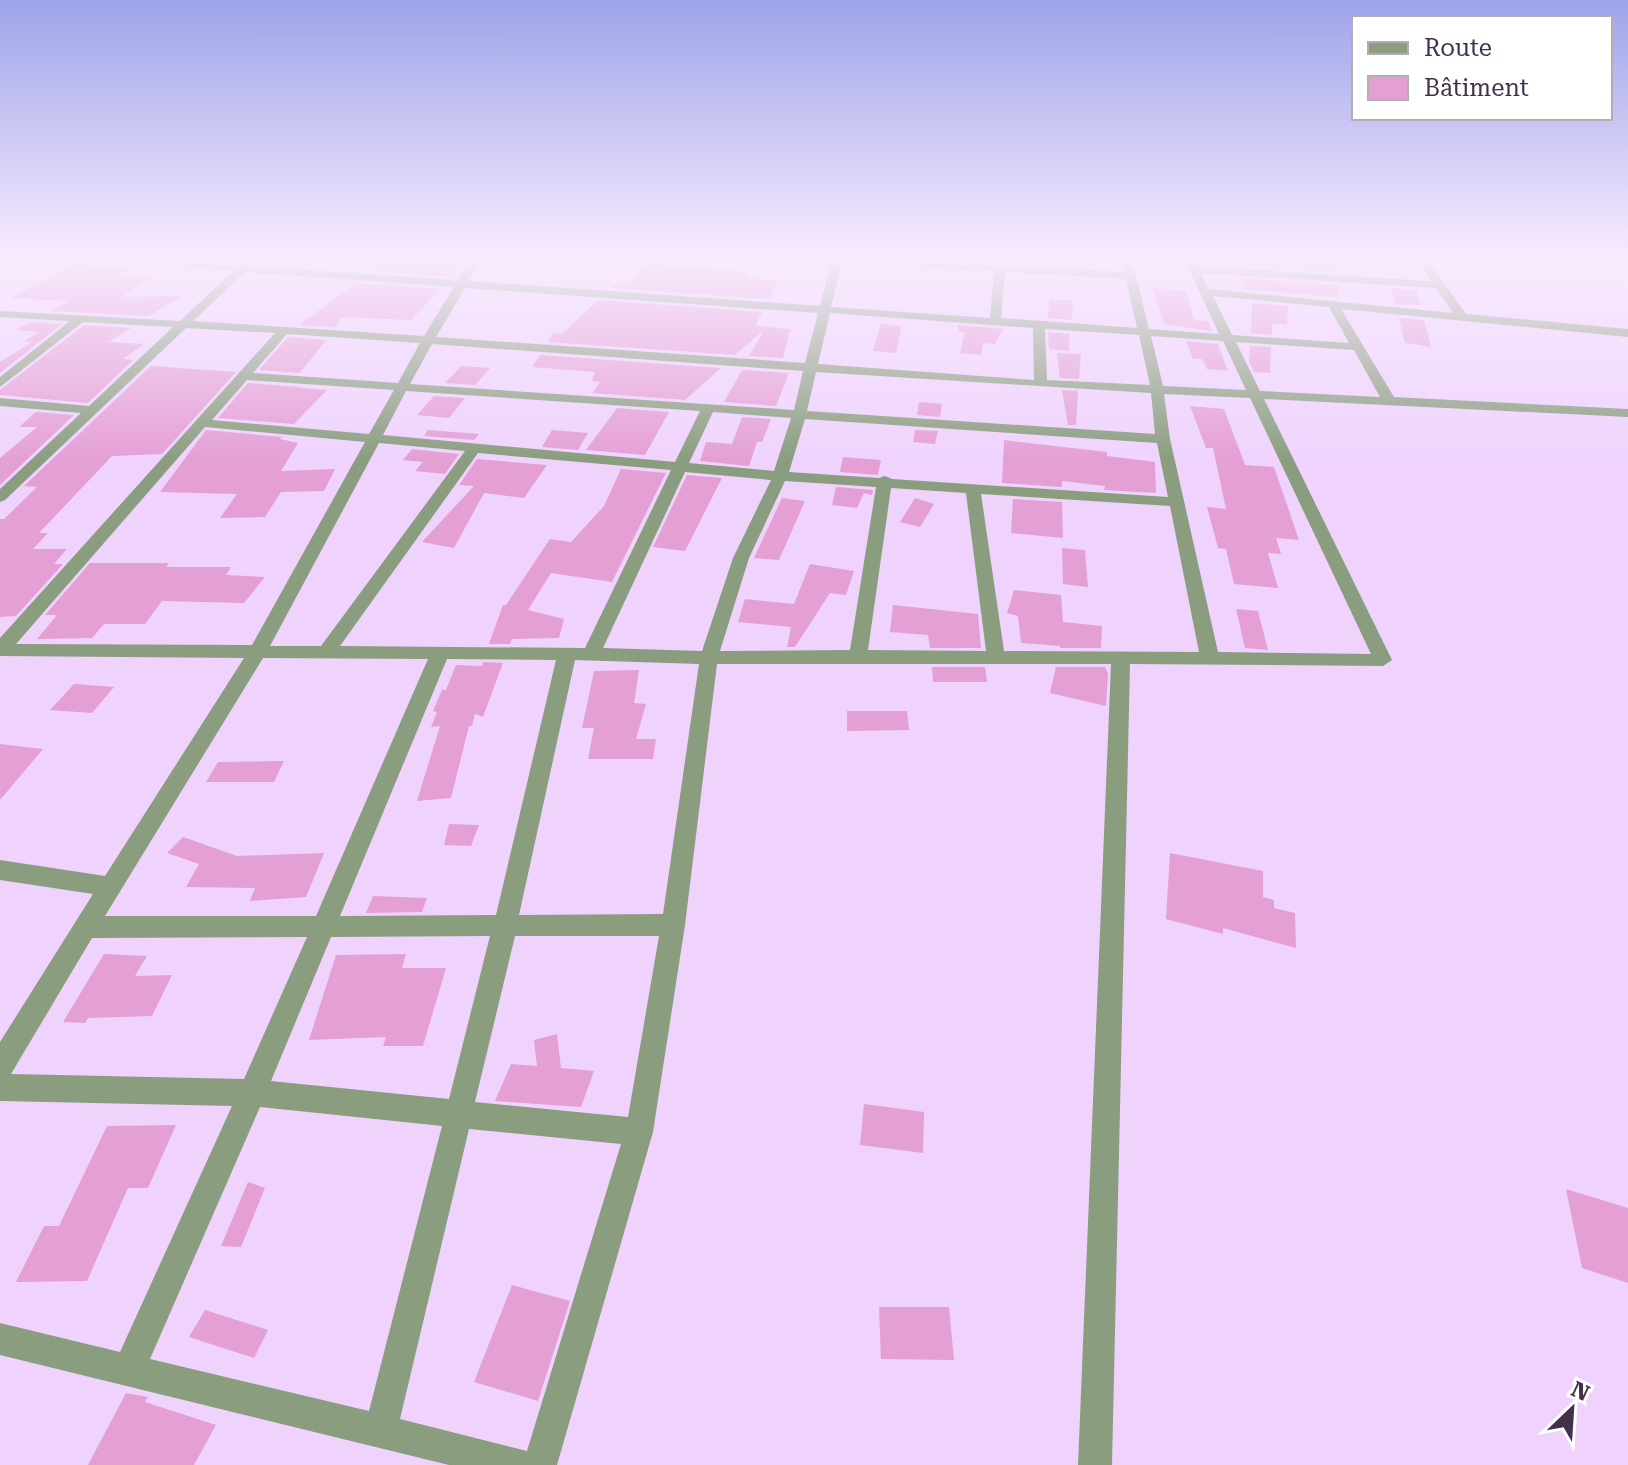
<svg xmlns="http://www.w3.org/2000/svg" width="1628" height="1465" font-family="'Roboto Serif',serif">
<rect width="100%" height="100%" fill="#efd3fd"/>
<path fill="#e49fd5" d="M388,256L430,259L466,261L451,277L370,271Z
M650,256H673L666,267L748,271L746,278L778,281L769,299L612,288L619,282L630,283Z
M1246,260L1337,266V272L1248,266Z
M73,264L133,268L120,274L156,276L121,297L181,296L149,316L51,311L69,301L11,298Z
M1238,278L1338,285V297L1243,289Z
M355,283L440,289L411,320L342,317L335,327L300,325Z
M1152,288L1186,291L1194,320L1208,321L1212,331L1164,324Z
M1391,288L1416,290L1421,305L1395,304Z
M1049,299L1073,301L1072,320L1048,318Z
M598,300L762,312L755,326L790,329L783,358L749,356L764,330L735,355L548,342L553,333L562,334Z
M1252,303L1288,306L1287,325L1272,323V335L1251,333Z
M1399,318L1424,320L1431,347L1405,343Z
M31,322L62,324L0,373V362L32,342L24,341L40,332L16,330Z
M881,324L902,326L896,353L873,351Z
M84,325L131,328L109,342L144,344L123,359L133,360L88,403L0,395V390Z
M958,325L1003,329L995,344L983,343L981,355L960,353L965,332L959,331Z
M1048,332L1070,334L1069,351L1049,349Z
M288,337L326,340L300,373L259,370Z
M1186,341L1218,344L1228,371L1207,369L1202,359H1193Z
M1250,346L1271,347L1270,373L1254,372L1249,362Z
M1057,353L1081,354L1079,379L1060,378Z
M540,355L721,368L685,400L593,393L600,382L592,381L595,372L532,367Z
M151,366L236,372L162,454L112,456L39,533H48L33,549H67L54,564H63L16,616L0,617V519H4L37,487L24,486Z
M461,366L490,368L475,385L445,383Z
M742,370L789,373L776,406L724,402Z
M248,383L300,387L299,388L327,390L294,424L218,418Z
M1062,390L1078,391L1076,425H1068Z
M434,396L465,398L449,418L417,415Z
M919,402L942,404L940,417L917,415Z
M1190,406L1224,409L1245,465L1274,467L1299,540L1276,538L1281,554L1268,553L1278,588L1234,584L1226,549L1218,548L1207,507L1226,509L1213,448H1206Z
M617,408L669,412L645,455L586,450Z
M36,412L74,415L0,485V458L37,427H19Z
M742,417L771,419L762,442H757L749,466L700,461L706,442L732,444Z
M206,430L282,437L280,439L298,443L281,471L335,469L324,491L281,492L265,517L220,518L237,494L160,492Z
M428,430L479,434L474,440L424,436Z
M552,430L588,433L578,450L542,447Z
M915,430L938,431L935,444L913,442Z
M1004,440L1107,452V456L1155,462L1156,493L1104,490L1105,486L1062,481V487L1002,483Z
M412,449L459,454L445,474L415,471L423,462L403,460Z
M843,457L881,460L878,475L840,472Z
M477,459L547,465L524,498L484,493L454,548L422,542L474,486L459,485Z
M621,469L666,473L612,582L551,573L528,610L564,619L559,638L512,639L510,644H489L503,605H506L550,539L571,542L604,506Z
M687,475L722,478L685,551L653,547Z
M836,487L873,490L872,495L864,493L857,508L832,505Z
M782,498L805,501L779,560L754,558Z
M915,498L934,504L920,527L900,522Z
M1013,499L1062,502L1063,538L1011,533Z
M1062,548L1085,550L1088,587L1063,584Z
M90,563H169L166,567H231L226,575L265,577L244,603L162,601L145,624H104L92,638L37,639L57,615H45Z
M810,564L854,571L846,595L830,593L795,647H787L791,627L738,622L745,599L794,604Z
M1014,590L1061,595L1063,622L1102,626L1101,648H1060V646L1021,643L1018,616L1007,613Z
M893,605L978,614L981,648H930L928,635L890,632Z
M1236,609L1258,611L1268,650L1245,648Z
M483,662L503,663L483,717L475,714L472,726H469L451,798L417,801L440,726L431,727L437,712L433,711L442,690H446L456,665L482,666Z
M932,667H985L987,682H933Z
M1056,667H1105L1108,673L1106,706L1050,693Z
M639,670L634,703L646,704L636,739H656L653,759H588L594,728H582L594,671Z
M74,684L114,687L92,713L50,710Z
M847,711H907L909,730L847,731Z
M0,744L43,749L0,800Z
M284,761L274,782H206L218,762Z
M449,824L479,825L471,846L444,845Z
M183,837L237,856L324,853L306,897L250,901L255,888L186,887L199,864L167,853Z
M1170,853L1263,871V897L1274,900V908L1295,913L1296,948L1223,928V934L1166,919Z
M373,896L427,898L422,912L366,913Z
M104,954L147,956L135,976L172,975L152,1016L88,1018L85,1023L63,1022Z
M406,954L402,968H446L423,1046H383L386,1037L309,1040L336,955Z
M557,1034L561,1068L594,1071L581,1107L495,1101L511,1064L537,1066L534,1040Z
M864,1104L924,1112L923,1153L860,1145Z
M176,1125L148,1188H128L87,1281L16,1282L44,1226H59L107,1126Z
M248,1182L265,1188L241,1247L221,1246Z
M1566,1189L1628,1208V1283L1582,1268Z
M512,1285L570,1301L538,1401L474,1382Z
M879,1307H949L954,1360L881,1359Z
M205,1310L268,1330L254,1358L189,1337Z
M126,1393L148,1397L145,1402L216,1425L194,1465H88Z"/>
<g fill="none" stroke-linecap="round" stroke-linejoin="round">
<path fill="#8a9d7f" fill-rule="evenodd" d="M0,256H12L0,264Z
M58,256H113L239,265L249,259L254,262L251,266L458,280L474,256H484L469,281L820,306L831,262L776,256H843L1124,272L1121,256H1131L1149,329L1219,334L1183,256H1193L1198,266L1431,281L1414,256H1425L1466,314L1628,329V337L1341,309L1394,397L1628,409V417L1264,399L1392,660L1383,666L1130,664L1112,1465H1078L1111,664H717L685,925L653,1132L557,1465H449L0,1355V1323L120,1352L232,1106L0,1101V1042L93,894L0,880V860L105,876L244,658L0,656V638L275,333L186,328L5,500L0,502V489L81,413L0,406V398L89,406L173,327L83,322L0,387V377L70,321L0,317V311L180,321L233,271ZM842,263L994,271L990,318L831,307ZM245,272L454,287L424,336L193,321ZM1005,272L1126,279L1137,328L1001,318ZM1201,273L1436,288L1453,313L1209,289ZM465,288L818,313L805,363L436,337ZM1213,296L1329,307L1349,343L1232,335ZM830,313L1033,328L1034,380L818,364ZM1045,329L1139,335L1150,385L1047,380ZM287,334L420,343L398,383L253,373ZM1151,336L1223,341L1246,390L1163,386ZM1236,342L1354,350L1380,397L1260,391ZM432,344L803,371L794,410L410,384ZM816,372L1151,393L1155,434L807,411ZM247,380L394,390L369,434L212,420ZM406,391L700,411L675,462L383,435ZM1164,394L1250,398L1371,654L1218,652L1170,439ZM713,412L791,418L774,471L689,463ZM805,419L1157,443L1168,497L892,479L885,476L879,478L789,472ZM205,427L365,442L252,645L16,644ZM379,443L465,451L321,646H270ZM478,453L671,470L585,648L340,646ZM685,472L771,480L733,558L702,651L603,648ZM785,481L876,487L850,650L720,651L749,558ZM891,488L966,493L986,651L868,650ZM981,494L1170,506L1199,652L1004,651ZM263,658L428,659L316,916H105ZM447,659L556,660L496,915L340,916ZM575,660L699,664L663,914L519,915ZM490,936L449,1099L271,1081L331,937ZM515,936H659L628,1117L475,1102ZM307,937L244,1079L11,1074L92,938ZM260,1107L442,1126L369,1411L150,1359ZM469,1129L621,1144L527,1451L400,1419Z"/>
</g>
<linearGradient id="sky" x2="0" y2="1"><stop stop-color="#9ea4ea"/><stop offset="0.56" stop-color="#f8ebfe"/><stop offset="1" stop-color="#f8ebfe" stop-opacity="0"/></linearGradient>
<rect width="1628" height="461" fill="url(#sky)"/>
<rect x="1352" y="16" width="260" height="104" fill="#ffffff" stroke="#b3acb7" stroke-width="2"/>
<rect x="1368" y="42" width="40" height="12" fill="#8a9d7f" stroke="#b3acb7" stroke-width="2"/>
<text x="1424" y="56" font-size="24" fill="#42304c">Route</text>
<rect x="1368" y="76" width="40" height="24" fill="#e49fd5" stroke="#b3acb7" stroke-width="2"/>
<text x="1424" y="96" font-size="24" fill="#42304c">Bâtiment</text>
<g transform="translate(1572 1409) rotate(25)" stroke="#ffffff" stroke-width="6" paint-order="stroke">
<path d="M0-6L14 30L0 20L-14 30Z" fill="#42304c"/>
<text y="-12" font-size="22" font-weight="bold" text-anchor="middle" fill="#42304c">N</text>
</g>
</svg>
